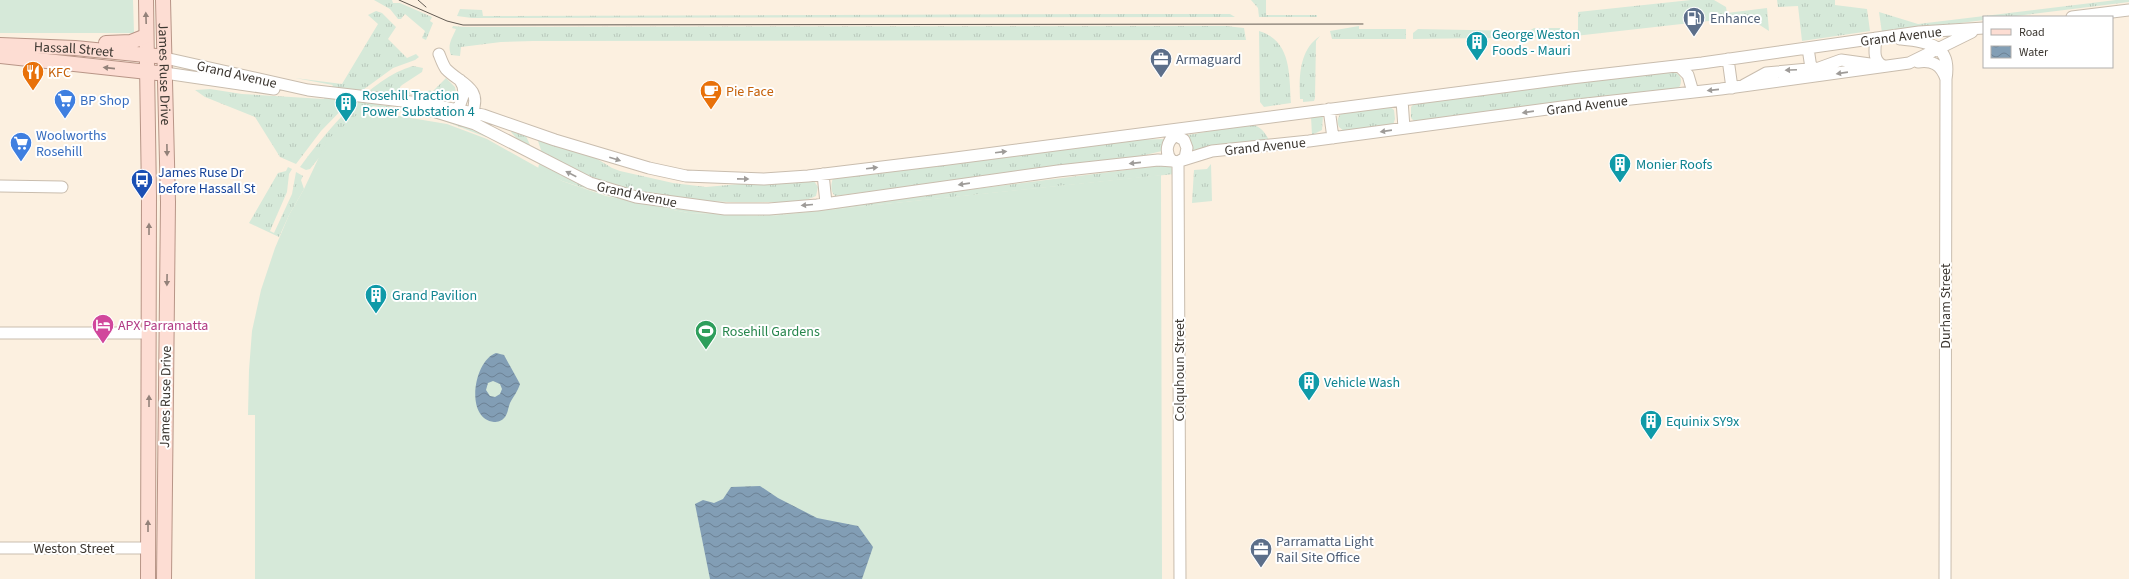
<svg xmlns="http://www.w3.org/2000/svg" width="2129" height="579" font-family="'Source Sans 3',sans-serif">
<defs>
<pattern id="grass-tufts" width="24" height="20" patternUnits="userSpaceOnUse"><rect width="24" height="20" fill="#d6e9d9"/><path d="M3 7l-1-3M5 7V3M7 7l1-3M15 17l-1-3M17 17v-4M19 17l1-3" fill="none" stroke="#b9c8bb"/></pattern>
<pattern id="water-waves" width="16" height="10" patternUnits="userSpaceOnUse"><rect width="16" height="10" fill="#829eb5"/><path d="M0 5q4-4 8 0t8 0" fill="none" stroke="#6c8294"/></pattern>
</defs>
<rect width="100%" height="100%" fill="#fcf0e0"/>
<path fill="url(#grass-tufts)" d="M374,0H392L393,3H400L432,17L430,21L433,23L426,40L422,38L425,31L405,14L401,19H398L390,9Z
M1251,0H1266V15H1317V17H1259L1258,8Z
M1691,0H1714L1726,7L1727,13L1767,8L1769,31L1755,22L1735,18L1575,36L1578,29V12Z
M1777,0H1835V5L1867,9L1870,31L1802,41L1798,6L1778,7Z
M2116,0H2129V2L2008,17H1984V20L1882,33L1879,12L1918,24Z
M460,9L482,10L483,16L1137,14H1230L1235,17L472,18L457,16Z
M376,11L382,13L396,27L388,39L407,58L416,54L419,57L415,60L393,68L356,95L321,131L296,164L280,157L255,117L205,97L195,90L210,89L242,94L324,99L333,85L295,78L342,84L378,24L368,15Z
M453,26L463,27L1226,26L1244,28L1246,40L533,41L501,42L461,47L460,56L451,55C447,44 452,39 456,29L452,28Z
M1359,26V29H1406V39H1332L1330,31Z
M1534,28H1562V37L1413,39V33L1418,29L1522,31H1529Z
M1259,31C1292,41 1289,75 1291,103L1264,107L1260,102Z
M1320,36L1316,41L1315,98L1314,101L1303,102V99H1300C1299,77 1299,50 1320,36Z
M413,66L423,68L422,72L402,85L400,87V91L426,92L430,90L432,92L446,78L455,87L456,93L450,98H443L386,92L375,104C416,110 453,120 490,137H486L439,119L373,106L331,143L310,169L306,170L300,167C326,132 370,78 413,66Z
M1670,71C1679,73 1683,77 1680,86L1676,90L1415,122L1411,118V107L1415,103Z
M1389,106L1394,110L1395,119L1393,125L1344,131L1339,127C1336,120 1338,115 1344,112Z
M1323,115L1322,130L1312,135L1311,117Z
M1251,124C1261,127 1264,131 1269,140L1246,146L1192,150L1188,135Z
M511,131L526,136L530,145L519,141L511,132Z
M537,138L594,157L612,168L620,171L673,183L706,187L740,184L814,181L818,187L816,196C803,203 783,202 768,202C709,204 645,197 589,176C572,170 557,161 542,153Z
M1166,139L1162,151L1137,157L835,196C830,191 831,184 833,178L1123,140Z
M539,164L572,180L601,191L646,202L681,209L703,211L832,207L1166,165L1171,166L1174,174L770,216L688,213L618,199L562,181L538,169Z
M1211,164L1212,201L1192,203L1194,170L1207,169Z
M288,167L292,169L289,174L287,192L270,231L274,233L292,194L296,172L303,176L301,180L304,189L289,215L279,237L249,223L278,173L286,171Z"/>
<path fill="#d6e9d9" d="M0,0H133L134,33H0Z
M363,110L447,124L487,139L562,181L606,196L688,213L770,216L1161,175L1162,579H255V415H248L249,370L252,331L261,290L275,248L289,215L304,189L327,140Z"/>
<path fill="url(#water-waves)" fill-rule="evenodd" d="M496,353L504,355L520,384C518,391 513,397 510,403C508,408 508,413 505,417C502,421 498,422 494,422C464,419 474,360 496,353ZM493,381L500,384L502,389L500,394L495,397L490,396L486,390L488,383Z
M760,486L778,498L817,518L858,526L873,547L862,579H710L695,504L703,500L714,503L723,499L731,487Z"/>
<g fill="none" stroke-linecap="round" stroke-linejoin="round">
<g stroke="#c9bdae" stroke-width="13">
<path id="minor" d="M2072,17L2129,10
M1876,38C1875,48 1872,62 1884,66
M1900,39C1928,42 1952,44 1946,79
M1808,48L1812,75
M439,54C441,59 443,65 446,69C459,83 483,87 472,113
M165,58L308,90L428,104L483,115L555,140L649,168L686,176L764,179L808,176L948,159L1571,78L1702,63L1919,32L1984,28
M1728,59L1732,88
M1918,62C1932,60 1941,64 1946,79L1945,579
M1679,66L1688,75L1693,92
M165,73L274,89
M460,80L463,86L464,93L458,110L461,116
M1744,85L1766,73L1819,68L1841,60L1877,65
M1402,100L1404,128
M1329,109L1333,138
M433,111L475,124L590,183L636,197L725,209H769L817,205L1058,171L1158,160L1173,161
M1175,135L1184,140L1187,148L1185,158L1178,162L1172,161C1164,152 1167,142 1175,135Z
M1183,160L1212,151L1309,141L1577,105L1721,89L1909,63L1972,32
M1178,162L1180,579
M823,174L826,203
M0,186L62,187
M0,333H149
M0,548H148"/>
</g>
<g stroke="#b89587" stroke-width="16">
<g id="major">
<path d="M146,0L149,195L148,579"/>
<path id="s1" d="M163,0L168,202L164,579"/>
<path d="M106,43L131,42L146,36"/>
<path id="s2" d="M0,45L75,48L156,56"/>
<path d="M0,56L157,73"/>
</g>
</g>
<use href="#minor" stroke="#fff" stroke-width="11"/>
<use href="#major" stroke="#fdddd3" stroke-width="14"/>
<path stroke="#635c54" stroke-width="1" d="M399,0L447,21L463,25L1363,24
M418,0L426,7"/>
</g>
<defs><path id="oneway-solid" d="M-6-.8H1V-3.2L6.5 0L1 3.2V.8H-6Z"/></defs>
<g fill="#93827a">
<use href="#oneway-solid" transform="translate(146 18) rotate(-92)"/>
<use href="#oneway-solid" transform="translate(109 68) rotate(-174)"/>
<use href="#oneway-solid" transform="translate(167 150) rotate(89)"/>
<use href="#oneway-solid" transform="translate(149 229) rotate(-90)"/>
<use href="#oneway-solid" transform="translate(167 280) rotate(91)"/>
<use href="#oneway-solid" transform="translate(149 401) rotate(-90)"/>
<use href="#oneway-solid" transform="translate(148 526) rotate(-90)"/>
</g>
<g fill="#9e9b98">
<use href="#oneway-solid" transform="translate(1791 70) rotate(178)"/>
<use href="#oneway-solid" transform="translate(1842 73) rotate(172)"/>
<use href="#oneway-solid" transform="translate(1713 90) rotate(174)"/>
<use href="#oneway-solid" transform="translate(1528 112) rotate(172)"/>
<use href="#oneway-solid" transform="translate(1386 131) rotate(172)"/>
<use href="#oneway-solid" transform="translate(1001 152) rotate(-7)"/>
<use href="#oneway-solid" transform="translate(615 159) rotate(17)"/>
<use href="#oneway-solid" transform="translate(1135 163) rotate(174)"/>
<use href="#oneway-solid" transform="translate(872 168) rotate(-7)"/>
<use href="#oneway-solid" transform="translate(571 174) rotate(-153)"/>
<use href="#oneway-solid" transform="translate(743 179) rotate(1)"/>
<use href="#oneway-solid" transform="translate(964 184) rotate(172)"/>
<use href="#oneway-solid" transform="translate(807 205) rotate(175)"/>
</g>
<defs>
<g id="fuel-pin" transform="scale(1.15)"><path d="M0 17L-7.5 6A9.5 9.5 0 1 1 7.5 6Z" fill="#5c6f8a" stroke="#fff"/><path d="M-5.5-6h7V0h2V4h1.3V-2.5L3-4.5l.8-.8L6-3V5H2.5V1h-1V6h-7ZM-4.2-4.7v3.2H.2V-4.7Z" fill="#fff"/></g>
<g id="building-pin" transform="scale(1.15)"><path d="M0 17L-7.5 6A9.5 9.5 0 1 1 7.5 6Z" fill="#0f9aa8" stroke="#fff"/><path d="M-4-6H4V6H1V3H-1V6H-4ZM-2.5-4.3h1.7v1.8h-1.7ZM.8-4.3h1.7v1.8H.8ZM-2.5-1h1.7V.8h-1.7ZM.8-1h1.7V.8H.8Z" fill="#fff"/></g>
<g id="office-pin" transform="scale(1.15)"><path d="M0 17L-7.5 6A9.5 9.5 0 1 1 7.5 6Z" fill="#5c6f8a" stroke="#fff"/><path d="M-6-3h4V-5.5h4V-3h4V5H-6ZM-1-4.5V-3h2v-1.5ZM-6 0V1H6V0Z" fill="#fff"/></g>
<g id="restaurant-pin" transform="scale(1.15)"><path d="M0 17L-7.5 6A9.5 9.5 0 1 1 7.5 6Z" fill="#e8710a" stroke="#fff"/><path d="M-5-6h1v4h1v-4h1v4h1v-4h1v5L-1.5 .5V6h-2V.5L-5-1ZM5-6V6H3V1.5H1.5Q1.5-4 5-6Z" fill="#fff"/></g>
<g id="cafe-pin" transform="scale(1.15)"><path d="M0 17L-7.5 6A9.5 9.5 0 1 1 7.5 6Z" fill="#e8710a" stroke="#fff"/><path d="M-5.5-4.5H6V0H3Q3 3.5 0 3.5H-2.5Q-5.5 3.5-5.5 0ZM3-3.2v2h1.7v-2ZM-6 4.5H4V6H-6Z" fill="#fff"/></g>
<g id="supermarket-pin" transform="scale(1.15)"><path d="M0 17L-7.5 6A9.5 9.5 0 1 1 7.5 6Z" fill="#3f7fe0" stroke="#fff"/><path d="M-6-5.5h2.5l.6 2H6L4.5 2H-2.5L-4.4-4H-6ZM-1.5 3.2a1.3 1.3 0 1 0 .1 0ZM3 3.2a1.3 1.3 0 1 0 .1 0Z" fill="#fff"/></g>
<g id="bus-pin" transform="scale(1.15)"><path d="M0 17L-7.5 6A9.5 9.5 0 1 1 7.5 6Z" fill="#1a4fb4" stroke="#fff"/><path d="M-5-6H5V4H4V6H2V4H-2V6H-4V4H-5ZM-3.5-4V0h7V-4ZM-3.5 1.2v1.5H-2V1.2ZM2 1.2v1.5H3.5V1.2Z" fill="#fff"/></g>
<g id="hotel-pin" transform="scale(1.15)"><path d="M0 17L-7.5 6A9.5 9.5 0 1 1 7.5 6Z" fill="#d1479c" stroke="#fff"/><path d="M-6-4.5h1.5V1H6V5H4.5V3h-9V5H-6ZM-4 0a1.8 1.8 0 1 1 3.6 0ZM.5 0V-2.5h3Q6-2.5 6 0Z" fill="#fff"/></g>
<g id="stadium-pin" transform="scale(1.15)"><path d="M0 17L-7.5 6A9.5 9.5 0 1 1 7.5 6Z" fill="#2e9e5b" stroke="#fff"/><path d="M0-5a6.5 5 0 1 0 0 10a6.5 5 0 1 0 0-10ZM-3.5-1.8h7v3.6h-7Z" fill="#fff"/></g>
</defs>
<g fill-rule="evenodd">
<use href="#fuel-pin" x="1694" y="18"/>
<use href="#building-pin" x="1477" y="42"/>
<use href="#office-pin" x="1161" y="59"/>
<use href="#restaurant-pin" x="33" y="72"/>
<use href="#cafe-pin" x="711" y="91"/>
<use href="#supermarket-pin" x="65" y="100"/>
<use href="#building-pin" x="346" y="103"/>
<use href="#supermarket-pin" x="21" y="143"/>
<use href="#building-pin" x="1620" y="164"/>
<use href="#bus-pin" x="142" y="180"/>
<use href="#building-pin" x="376" y="295"/>
<use href="#hotel-pin" x="103" y="325"/>
<use href="#stadium-pin" x="706" y="331"/>
<use href="#building-pin" x="1309" y="382"/>
<use href="#building-pin" x="1651" y="421"/>
<use href="#office-pin" x="1261" y="549"/>
</g>
<g text-anchor="middle" stroke-width="4" stroke-linejoin="round" paint-order="stroke">
<g font-size="14" fill="#4e5e75" stroke="#fff" text-anchor="start">
<text x="1710" y="23">Enhance</text>
<text x="1176" y="64">Armaguard</text>
<text x="1276" y="546">Parramatta Light<tspan x="1276" dy="16">Rail Site Office</tspan></text>
</g>
<g font-size="14" fill="#0d838f" stroke="#fff" text-anchor="start">
<text x="1492" y="39">George Weston<tspan x="1492" dy="16">Foods - Mauri</tspan></text>
<text x="362" y="100">Rosehill Traction<tspan x="362" dy="16">Power Substation 4</tspan></text>
<text x="1636" y="169">Monier Roofs</text>
<text x="392" y="300">Grand Pavilion</text>
<text x="1324" y="387">Vehicle Wash</text>
<text x="1666" y="426">Equinix SY9x</text>
</g>
<g font-size="14" fill="#3c3731" stroke="#fff">
<text transform="translate(1901 36) rotate(-7)" y="5">Grand Avenue</text>
<text dy="5" stroke="none"><textPath href="#s2" startOffset="74">Hassall Street</textPath></text>
<text dy="5" stroke="none"><textPath href="#s1" startOffset="74">James Ruse Drive</textPath></text>
<text transform="translate(237 74) rotate(13)" y="5">Grand Avenue</text>
<text transform="translate(1587 105) rotate(-7)" y="5">Grand Avenue</text>
<text transform="translate(1265 146) rotate(-6)" y="5">Grand Avenue</text>
<text transform="translate(637 194) rotate(12)" y="5">Grand Avenue</text>
<text transform="translate(1945 306) rotate(-90)" y="5">Durham Street</text>
<text transform="translate(1179 370) rotate(-90)" y="5">Colquhoun Street</text>
<text transform="translate(165 397) rotate(-89)" y="5">James Ruse Drive</text>
<text x="74" y="553">Weston Street</text>
</g>
<g font-size="14" fill="#c56008" stroke="#fff" text-anchor="start">
<text x="48" y="77">KFC</text>
<text x="726" y="96">Pie Face</text>
</g>
<g font-size="14" fill="#366cbe" stroke="#fff" text-anchor="start">
<text x="80" y="105">BP Shop</text>
<text x="36" y="140">Woolworths<tspan x="36" dy="16">Rosehill</tspan></text>
</g>
<g font-size="14" fill="#164399" stroke="#fff" text-anchor="start">
<text x="158" y="177">James Ruse Dr<tspan x="158" dy="16">before Hassall St</tspan></text>
</g>
<g font-size="14" fill="#b23c85" stroke="#fff" text-anchor="start">
<text x="118" y="330">APX Parramatta</text>
</g>
<g font-size="14" fill="#27864d" stroke="#fff" text-anchor="start">
<text x="722" y="336">Rosehill Gardens</text>
</g>
</g>
<rect x="1983" y="16" width="130" height="52" fill="#ffffff" stroke="#b1afad"/>
<rect x="1991" y="29" width="20" height="6" fill="#fdddd3" stroke="#b1afad"/>
<text x="2019" y="36" font-size="12" fill="#3c3731">Road</text>
<rect x="1991" y="46" width="20" height="12" fill="url(#water-waves)" stroke="#b1afad"/>
<text x="2019" y="56" font-size="12" fill="#3c3731">Water</text>
</svg>
